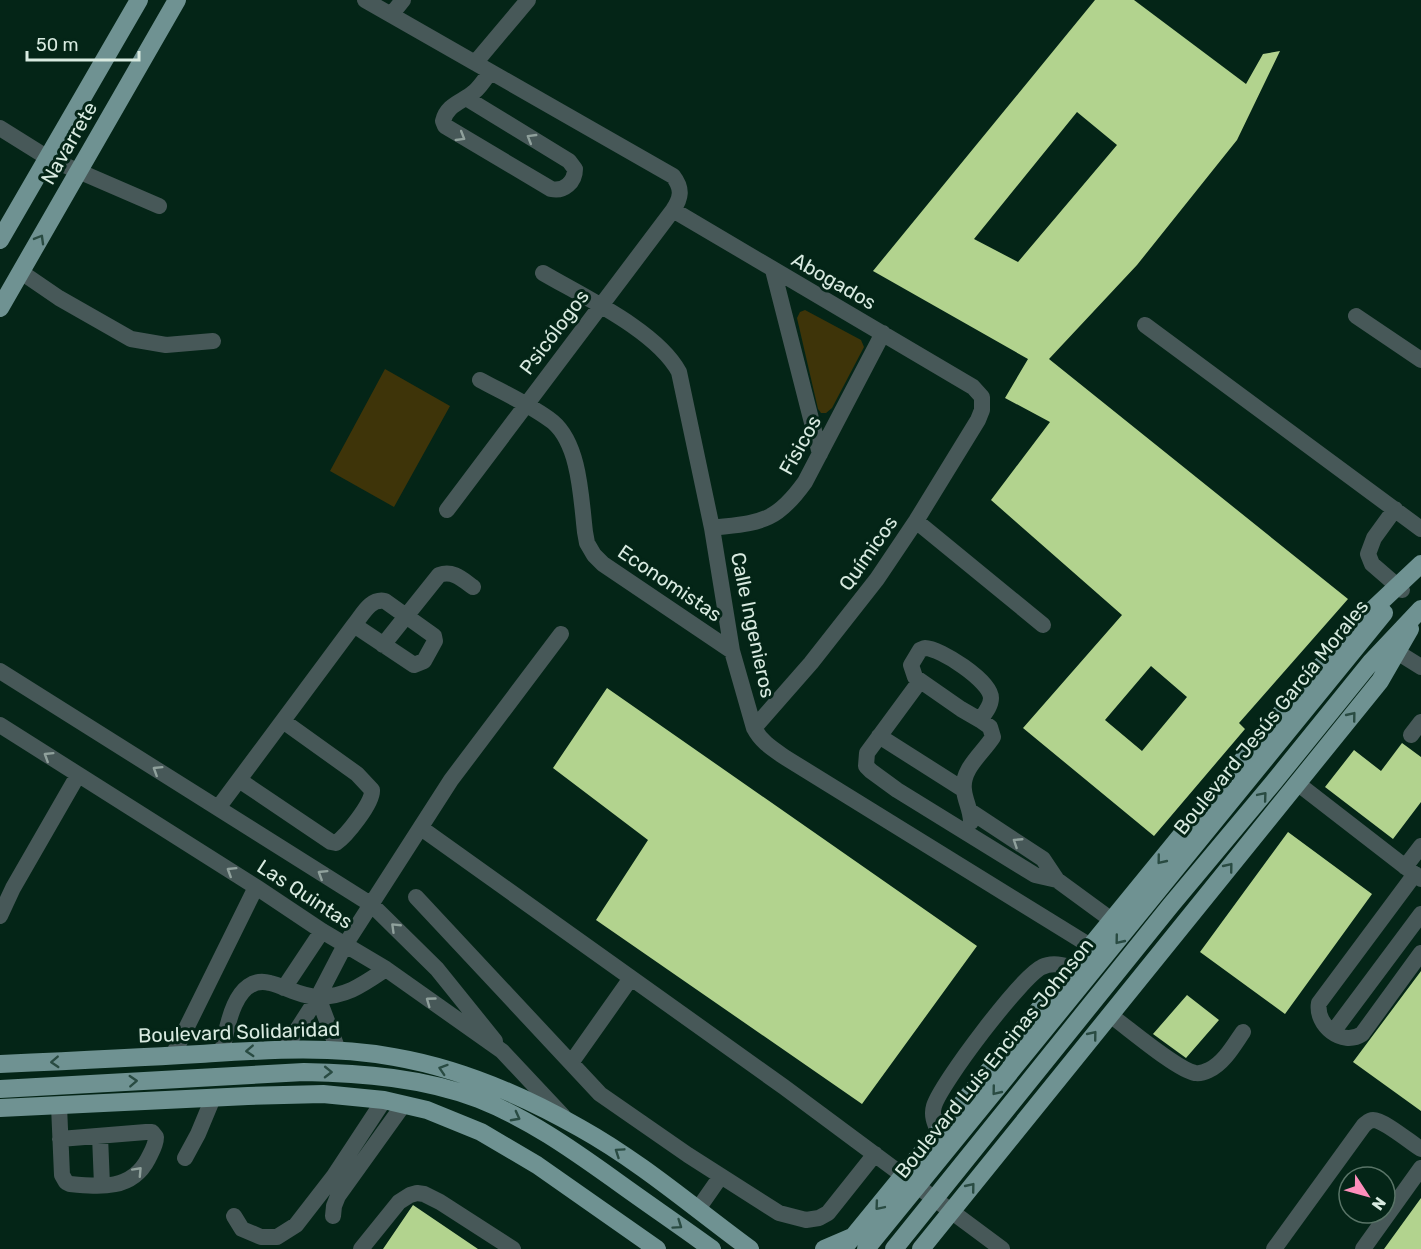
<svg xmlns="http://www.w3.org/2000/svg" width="1421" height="1249" font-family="Rubik,sans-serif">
<rect width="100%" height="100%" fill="#042517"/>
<path fill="#3e3409" d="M805,310L861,340L864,347L832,408L826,413H821L818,409L797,318L800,312Z
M385,369L450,406L394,507L330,471Z"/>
<path fill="#b2d38e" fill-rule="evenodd" d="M1095,0H1134L1246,84L1263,54L1280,51L1237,140L1137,265L1049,359L1348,599L1239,723L1245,729L1154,836L1023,728L1122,615L991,500L1050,422L1005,398L1028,359L873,271ZM1077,112L1117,145L1018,262L974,239ZM1151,666L1187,697L1142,751L1105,720Z
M607,688L977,946L862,1104L596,920L648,840L553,768Z
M1402,743L1421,757V802L1393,839L1325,787L1354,750L1381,771Z
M1288,832L1372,894L1285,1014L1200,952Z
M1421,971V1111L1353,1062Z
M1187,995L1219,1020L1186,1058L1153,1034Z
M1421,1198V1249H1384Z
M413,1205L478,1249H383Z"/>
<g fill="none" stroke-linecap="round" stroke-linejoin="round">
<path stroke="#475858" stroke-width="16" d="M365,0L673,176C683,189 681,198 673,210L447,510
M391,15L403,0
M475,63L528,0
M466,98L569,161L575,169C575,182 564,192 551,189L445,126L443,121C447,104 463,102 474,92C481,86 485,79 490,72
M0,128L48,158L159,206
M673,210L973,387L982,397V410L978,420L916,521L877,579L811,663L754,728
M773,270L820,454
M21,272L59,298L131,339L166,345L213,341
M543,273C584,297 657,331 679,372L712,528L732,651L754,728C761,742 773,749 786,758L1092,947
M1356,316L1421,360
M1145,325L1421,529
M480,380C504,393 531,405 553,422C580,445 581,499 585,532L587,543L594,555L603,564L732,651
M1395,509L1374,538L1368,554L1372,564L1402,590
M916,521L1043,625
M712,528C760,522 775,524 805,482L883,333
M1388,644L1397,652L1421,667
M383,645L439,575C453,570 462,579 473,587
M925,648C940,648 991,681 991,698C991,706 985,713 980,720L961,709L915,677L911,665L920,650Z
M0,671L372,905L437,969L495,1041
M920,681L867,753L866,766L871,771L897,790L1035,875L1057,880
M0,725L256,887L322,931L386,969L502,1051L563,1116
M1411,735L1421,722
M879,736L964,790
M239,780L331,842L336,843C346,836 373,803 372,790L357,774L283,721
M1297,783L1421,879
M218,808L354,625C363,614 370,598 385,601L434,636L435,641L424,661L414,665L354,625
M970,811L1043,859L1057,880L1113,921
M971,822C971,810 965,801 964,790C961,769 983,753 993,737L990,727L980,720
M421,828L784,1087L1002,1249
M1405,867L1421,846
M1415,874L1319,1003C1315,1025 1342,1047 1362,1034L1421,953
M416,897L600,1094L688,1155L779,1213L806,1220L819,1218L828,1213L875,1154
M0,916L13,888L78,775
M284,988L322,931
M318,997L338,1050
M1110,1015C1127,1027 1177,1070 1195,1073C1200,1074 1205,1072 1209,1070C1224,1063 1234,1045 1243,1032
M1333,1032L1421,914
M284,1050L318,997L345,945L451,780L561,634
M222,1053C226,1029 235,973 270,983C286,987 302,997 319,997C348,996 362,985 386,969
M173,1055L256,887
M571,1063L631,978
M59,1106L62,1175L66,1182L70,1184C101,1187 132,1190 148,1159C152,1151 156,1145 156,1137L152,1132H146L60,1139
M939,1133C935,1124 931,1116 934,1106C941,1083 1022,976 1042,967C1052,962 1063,965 1074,968
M100,1136L102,1185
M185,1158L198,1134L213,1098
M698,1209L721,1176
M234,1216L242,1229L261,1237H277L296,1225L334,1176L384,1100
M333,1216L334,1206L338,1196L404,1104
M361,1249L399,1202L410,1195L417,1193L424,1194L440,1202L513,1249
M1274,1249L1364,1125C1367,1123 1369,1120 1373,1120C1384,1120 1411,1143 1421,1149
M1363,1249L1421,1168"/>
<path stroke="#6f9292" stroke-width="18" d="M0,240L139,0
M0,308L177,0
M0,1064C67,1061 133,1058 200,1054C265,1050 330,1045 394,1057C458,1068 524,1096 580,1128C641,1162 694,1208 750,1249
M0,1089L304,1072C362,1073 424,1078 479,1099C527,1118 570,1148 612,1178C645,1202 679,1225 712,1249
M0,1108L248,1096L323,1094L384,1100L427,1110L481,1132L537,1165L657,1249
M824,1249L852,1237
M843,1249L1304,685L1370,612L1421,564
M866,1249L1384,613
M894,1249L1171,905L1273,783L1371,662L1421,609
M921,1249L1380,681L1410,629"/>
</g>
<defs><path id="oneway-chevron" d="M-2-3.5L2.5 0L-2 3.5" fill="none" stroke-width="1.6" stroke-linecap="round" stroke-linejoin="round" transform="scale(1.5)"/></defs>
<g stroke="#90a19c">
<use href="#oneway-chevron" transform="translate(461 137) rotate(31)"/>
<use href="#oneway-chevron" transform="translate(531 138) rotate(-149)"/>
<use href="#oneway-chevron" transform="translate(48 756) rotate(-148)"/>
<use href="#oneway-chevron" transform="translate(157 770) rotate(-148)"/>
<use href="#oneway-chevron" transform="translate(1017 842) rotate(-147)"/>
<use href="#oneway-chevron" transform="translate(231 871) rotate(-148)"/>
<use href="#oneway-chevron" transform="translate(322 874) rotate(-148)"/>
<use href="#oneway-chevron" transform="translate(395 927) rotate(-136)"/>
<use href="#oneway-chevron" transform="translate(430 1001) rotate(-144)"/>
<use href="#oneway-chevron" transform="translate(138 1171) rotate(-47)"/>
</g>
<g stroke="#294b42">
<use href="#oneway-chevron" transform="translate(40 239) rotate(-60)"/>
<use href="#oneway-chevron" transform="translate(1352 716) rotate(-51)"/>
<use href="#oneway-chevron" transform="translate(1263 796) rotate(-50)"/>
<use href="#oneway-chevron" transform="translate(1161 860) rotate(129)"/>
<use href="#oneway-chevron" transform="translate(1229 867) rotate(-51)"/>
<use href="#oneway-chevron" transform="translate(1119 940) rotate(129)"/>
<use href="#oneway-chevron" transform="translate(1093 1035) rotate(-51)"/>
<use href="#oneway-chevron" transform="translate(250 1051) rotate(177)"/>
<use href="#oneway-chevron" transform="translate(55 1062) rotate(177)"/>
<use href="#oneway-chevron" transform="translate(443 1069) rotate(-162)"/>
<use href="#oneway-chevron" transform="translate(328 1072) rotate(1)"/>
<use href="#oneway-chevron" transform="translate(133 1081) rotate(-3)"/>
<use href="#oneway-chevron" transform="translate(996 1091) rotate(129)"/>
<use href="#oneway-chevron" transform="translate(516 1117) rotate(28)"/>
<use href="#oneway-chevron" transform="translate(619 1152) rotate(-146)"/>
<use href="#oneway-chevron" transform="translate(971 1187) rotate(-51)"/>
<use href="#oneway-chevron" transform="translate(879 1206) rotate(130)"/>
<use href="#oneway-chevron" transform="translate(678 1225) rotate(35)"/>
</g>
<g text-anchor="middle" stroke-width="6" stroke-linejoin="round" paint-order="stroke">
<g font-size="20" fill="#d8eae0" stroke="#042517">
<text transform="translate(69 143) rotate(-60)" y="7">Navarrete</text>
<text transform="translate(834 281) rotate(30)" y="7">Abogados</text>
<text transform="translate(554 332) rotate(-53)" y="7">Psicólogos</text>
<text transform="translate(800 445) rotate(-61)" y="7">Físicos</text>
<text transform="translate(868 553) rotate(-55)" y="7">Químicos</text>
<text transform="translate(670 583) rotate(34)" y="7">Economistas</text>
<text transform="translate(753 625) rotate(78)" y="7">Calle Ingenieros</text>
<text transform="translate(1271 717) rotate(-51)" y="7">Boulevard Jesús García Morales</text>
<text transform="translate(305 894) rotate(33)" y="7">Las Quintas</text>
<text transform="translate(239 1032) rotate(-2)" y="7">Boulevard Solidaridad</text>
<text transform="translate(994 1058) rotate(-51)" y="7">Boulevard Luis Encinas Johnson</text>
</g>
</g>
<g transform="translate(1367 1195) rotate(126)"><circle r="28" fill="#042517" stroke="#597467" stroke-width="1.5"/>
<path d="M0-4.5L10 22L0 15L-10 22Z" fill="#fe8ebb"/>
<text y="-9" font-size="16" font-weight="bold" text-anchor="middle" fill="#d8eae0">N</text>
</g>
<path d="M27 51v9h112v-9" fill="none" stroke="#d8eae0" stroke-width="3"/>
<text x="36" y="51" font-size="18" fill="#d8eae0" stroke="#042517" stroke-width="4.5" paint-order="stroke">50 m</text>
</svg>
